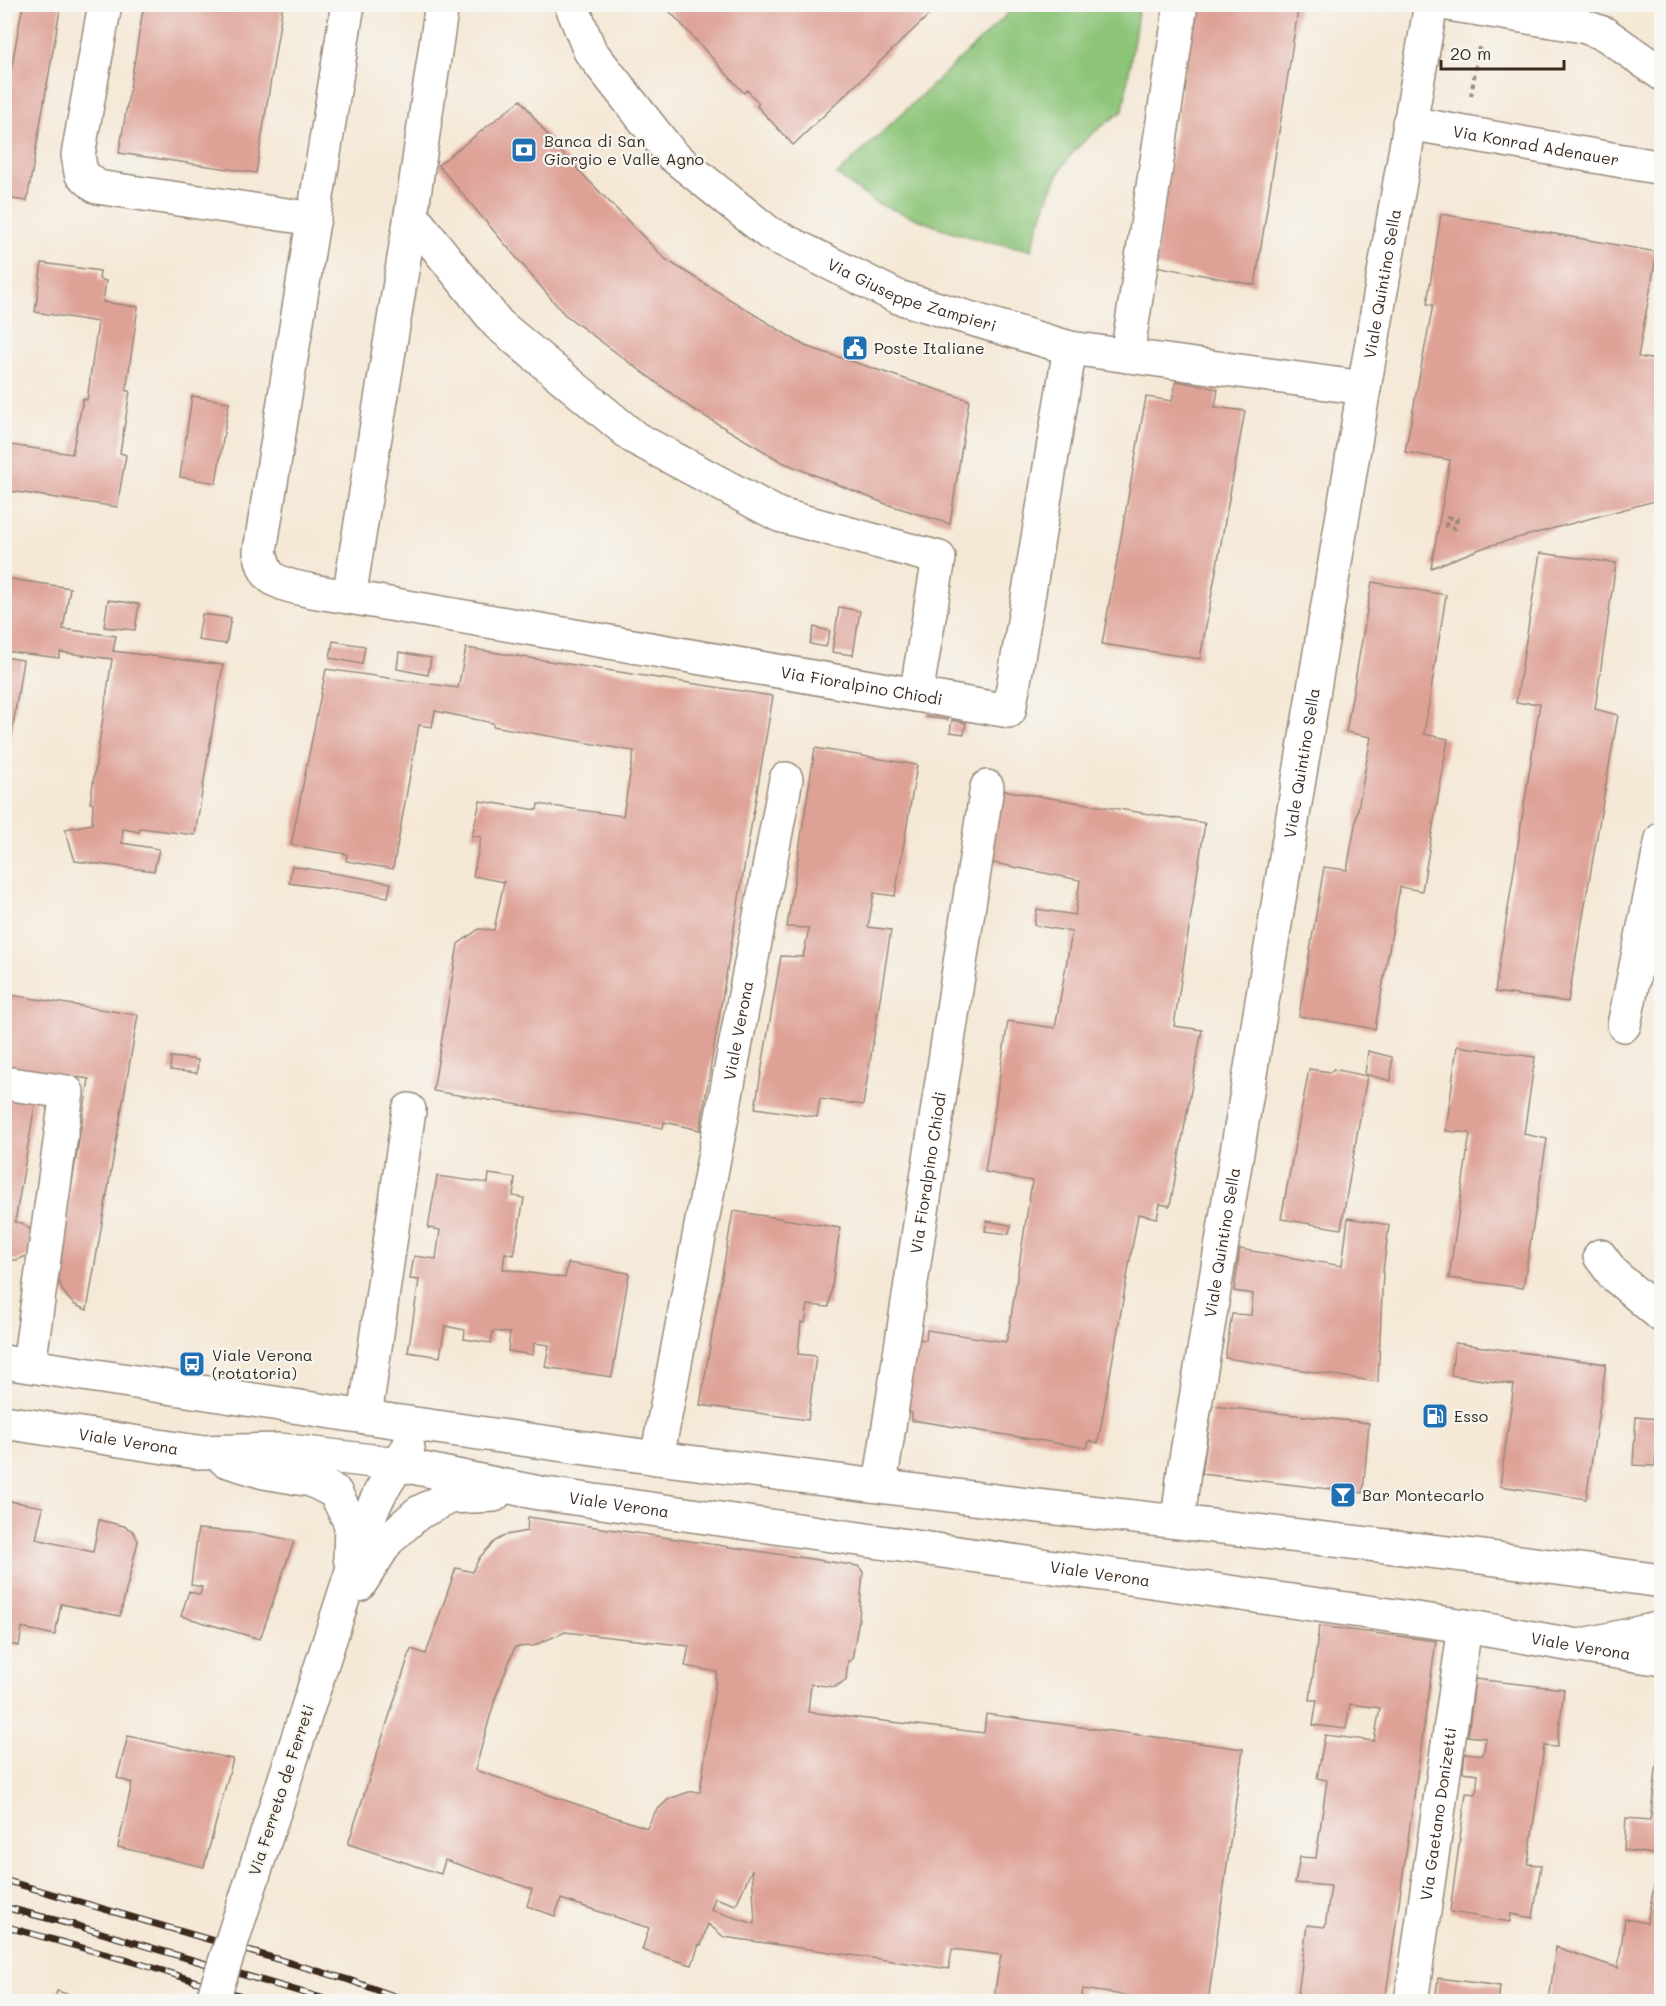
<svg xmlns="http://www.w3.org/2000/svg" width="1666" height="2006" font-family="Mali,sans-serif">
<rect width="100%" height="100%" fill="#f6f6f2"/>
<filter id="ink" filterUnits="userSpaceOnUse"><feTurbulence type="fractalNoise" baseFrequency=".0167" numOctaves="2"/><feDisplacementMap in="SourceGraphic" scale="12" xChannelSelector="R" yChannelSelector="G"/><feConvolveMatrix kernelMatrix="1 2 1 2 8 2 1 2 1" color-interpolation-filters="sRGB"/></filter>
<filter id="wash" filterUnits="userSpaceOnUse"><feTurbulence type="fractalNoise" baseFrequency=".008" numOctaves="4" result="noise"/><feDisplacementMap in="SourceGraphic" scale="24" xChannelSelector="R" yChannelSelector="G"/><feGaussianBlur stdDeviation="1.35" result="paint"/><feColorMatrix in="noise" values="0 0 0 0 0 0 0 0 0 0 0 0 0 0 0 0 0 1.4 0 .05"/><feComposite in="paint" operator="in"/></filter>
<g filter="url(#wash)">
<rect width="100%" height="100%" fill="#f5e8d6"/>
<path fill="#8cc478" stroke="#64774b" stroke-width="1.5" d="M1017,5H1139L1123,111C1106,122 1079,143 1067,160C1049,186 1041,220 1031,250L985,241L943,229L876,203L837,175Z"/>
<g id="blocks">
<path fill="#dea196" fill-rule="evenodd" d="M23,4H61L27,201L4,198V109Z
M144,4H283L256,173L119,153Z
M663,4H927L933,11L793,145L757,106L759,103L747,90L744,93Z
M1194,4H1299L1255,285L1155,266Z
M521,100L558,149L665,259L805,346L969,400L950,524L886,504L782,462L691,408L564,314L438,165Z
M1441,214L1657,252L1638,357L1662,361V499L1488,546L1431,568L1450,460L1405,452L1433,305L1427,304Z
M42,263L100,271L99,279L106,281L103,302L138,307L126,391H130L120,453L126,455L117,507L4,490V444L72,454L83,399L87,400L98,322L35,312Z
M1176,381L1218,389L1215,407L1245,411L1200,659L1102,644L1146,397L1172,401Z
M192,396L229,402L216,483L180,477Z
M1540,553L1616,563L1595,709L1618,715L1568,1002L1495,992L1540,703H1516Z
M4,578L70,588L63,629L116,636L113,651L223,665L195,835L140,828L139,832L123,829L122,843L159,849L154,871L75,861L65,829L92,824L93,803H90L112,659L60,652L59,658L4,651Z
M1372,582L1446,595L1424,734L1448,739L1422,891L1400,887L1375,1029L1299,1016L1324,867L1347,870L1371,737L1346,732Z
M108,600L139,604L135,630L104,627Z
M839,607L860,611L853,655L832,652Z
M202,614L231,618L226,644L198,640Z
M814,627L830,631L826,647L810,644Z
M333,641L365,646L362,664L330,658Z
M466,648L773,696L700,1130L664,1122L663,1128L433,1091L458,944L479,929L494,930L504,882L473,876L481,837L472,836L480,801L537,810L538,804L623,816L634,751L493,726V723L435,711L432,727L419,725L393,869L346,861L347,854L291,845L326,669L458,688Z
M399,652L431,658L428,675L397,669Z
M4,657L23,660L6,772H4Z
M930,699L951,701L948,720L926,717Z
M952,720L966,723L964,734L950,732Z
M815,748L917,765L895,896L874,893L868,927L891,930L863,1105L820,1099L817,1117L755,1108L781,956L803,957L809,928L787,927Z
M1002,790L1205,823L1174,1026L1202,1030L1170,1206L1160,1204L1157,1218L1138,1214L1098,1443L1089,1440L1087,1448L912,1420V1413L900,1410L913,1339L926,1340L927,1330L1006,1342L1009,1330L1032,1181L985,1172L1008,1021L1055,1028L1072,932L1034,925L1037,909L1075,915L1080,880L988,862Z
M292,866L391,883L388,897L289,883Z
M4,994L138,1015L87,1310L75,1305L68,1298L62,1290L57,1274L89,1079L4,1067Z
M1457,1046L1535,1057L1524,1134L1547,1139L1523,1288L1449,1278L1470,1133L1446,1131Z
M1368,1051L1392,1057L1391,1081L1365,1074Z
M171,1057L198,1060L197,1073L170,1070Z
M1309,1069L1331,1072L1333,1069L1367,1076L1341,1229L1281,1219Z
M4,1087L37,1093L15,1222L22,1223L32,1231L29,1255L17,1260H9L6,1278Z
M489,1174L515,1178L513,1196L524,1198L514,1255L505,1253L503,1269L565,1278L568,1263L629,1273L612,1377L545,1367L549,1345L534,1343L533,1355L508,1351L510,1333L493,1331L491,1343L464,1339L465,1330L445,1326L440,1357L408,1352L419,1280L410,1279L414,1256L436,1259L440,1230L428,1228L437,1176L488,1183Z
M733,1211L840,1228L829,1307L808,1305L805,1323L801,1322L798,1354L816,1356L808,1420L700,1405Z
M1348,1218L1389,1225L1383,1271L1378,1382L1225,1358L1232,1314L1251,1315L1253,1294L1234,1291L1240,1249L1342,1266Z
M987,1221L1011,1225L1009,1234L985,1231Z
M1455,1343L1606,1364L1586,1499L1500,1486L1514,1385L1451,1375Z
M1212,1406L1369,1423L1363,1493L1202,1474Z
M1636,1417L1658,1419L1655,1466L1633,1465Z
M4,1500L43,1507L36,1539L93,1552L99,1520L124,1526L133,1531L138,1541L120,1616L61,1604L55,1635L22,1628L19,1646L4,1643Z
M528,1517L858,1566L863,1572L859,1618L852,1660L848,1661L846,1680L835,1687L811,1684L808,1712L984,1733L986,1714L1243,1749L1208,2002H1170L1083,1989L1081,2002H993L1001,1955L952,1949L949,1969L724,1937L708,1924L701,1945L699,1944L692,1965L642,1950L649,1928L561,1899L555,1916L527,1906L532,1889L445,1860L441,1874L348,1844L411,1649L426,1654L456,1568L472,1572L480,1557L495,1541L506,1535L527,1531ZM565,1632L689,1646L685,1666L717,1672L700,1792H689L669,1799L655,1812L647,1828L475,1770L495,1699L515,1647L533,1646ZM752,1869L755,1924L711,1910L715,1898L736,1905Z
M198,1529L263,1534L294,1541L260,1639L181,1616L189,1591L200,1595L202,1587L191,1585Z
M1319,1626L1436,1641L1385,2002H1297L1307,1925L1325,1927L1331,1886L1295,1883L1300,1857L1316,1858L1327,1780L1317,1778L1325,1735L1374,1741L1380,1708L1350,1704L1346,1729L1313,1725L1317,1700H1310Z
M1475,1679L1564,1689L1557,1747L1544,1746L1528,1864L1541,1865L1533,1918L1511,1914L1510,1922L1450,1912L1466,1793L1476,1794L1478,1774L1463,1772L1465,1753L1483,1755L1486,1738L1468,1736Z
M128,1736L233,1759L204,1867L118,1847L132,1783L117,1778Z
M1660,1738L1662,2002H1549L1556,1947L1618,1968L1625,1919L1647,1923L1660,1855L1624,1850L1626,1818L1650,1820Z
M1438,1978L1500,1986L1498,2002H1435Z
M57,1991L91,2001V2002H54Z"/>
</g>
</g>
<g filter="url(#ink)">
<use href="#blocks" fill-opacity="0" stroke="#98897a" stroke-width="1.5"/>
<g fill="none" stroke-linecap="round" stroke-linejoin="round">
<g stroke="#98897a" stroke-width="36">
<g id="minor">
<path d="M105,4L78,155L81,173L97,187L314,219"/>
<path id="s1" d="M348,4L260,551C262,560 264,571 271,577C283,588 331,594 349,597L1009,711L1070,348"/>
<path id="s2" d="M571,4L590,51L672,155L769,233L898,297L1070,348L1364,388"/>
<path d="M1448,4L1583,26L1605,34L1662,74"/>
<path id="s3" d="M1409,123L1662,168"/>
<path d="M411,215L498,324L635,438L779,515L939,558L916,695"/>
<path d="M1127,356L1181,4"/>
<path d="M349,597L411,215L442,4"/>
<path d="M1624,1025L1662,839"/>
<path d="M4,1083L67,1092L29,1365"/>
<path d="M1600,1256L1614,1275L1662,1316"/>
<path d="M365,1417L409,1110"/>
<path id="s4" d="M657,1458L786,779"/>
<path id="s5" d="M880,1485L987,787"/>
<path id="s6" d="M1178,1521L1184,1471L1364,388L1431,4"/>
<path d="M1579,1646L1662,1628"/>
<path id="s7" d="M1411,2002L1465,1626"/>
</g>
</g>
<g stroke="#98897a" stroke-width="36">
<g id="major">
<path d="M4,1362L365,1417L657,1458L1012,1503L1482,1557L1662,1581"/>
<path id="s8" d="M4,1422L197,1452L280,1450L398,1464L539,1493L1465,1626L1578,1646L1662,1659"/>
<path d="M225,1460L264,1472L311,1480L335,1492L351,1524L350,1558"/>
<path d="M359,1585L387,1541L418,1513L450,1497L494,1495"/>
<path d="M278,1800L371,1512L380,1493L408,1448"/>
</g>
</g>
<path stroke="#98897a" stroke-width="4" stroke-dasharray="4.5 4.5" stroke-linecap="butt" d="M1471,96L1479,47
M1448,517L1457,519L1455,528L1446,526Z"/>
<use href="#minor" stroke="#fff" stroke-width="33"/>
<use href="#major" stroke="#fff" stroke-width="33"/>
<g stroke="#3b2a1e" stroke-width="7">
<path id="rail" d="M4,1880L349,1980L411,2002
M4,1907L78,1926L335,2002
M4,1926L144,1965L261,2002"/>
</g>
<use href="#rail" stroke="#f6f6f2" stroke-width="4.5" stroke-dasharray="14" stroke-linecap="butt"/>
<g stroke="#98897a" stroke-width="36" stroke-linecap="butt">
<path id="major-bridge" d="M212,2002L278,1800"/>
</g>
<use href="#major-bridge" stroke="#fff" stroke-width="33"/>
</g>
</g>
<defs>
<g id="bank-square" transform="scale(1.35)"><rect x="-9" y="-9" width="18" height="18" rx="4" fill="#1f6fb2" stroke="#f6f6f2"/><path d="M-6-4H6V4H-6ZM0-2.3a2.3 2.3 0 1 0 0 4.6a2.3 2.3 0 1 0 0-4.6Z" fill="#fff"/></g>
<g id="civic-square" transform="scale(1.35)"><rect x="-9" y="-9" width="18" height="18" rx="4" fill="#1f6fb2" stroke="#f6f6f2"/><path d="M-.6-6.5H3V-4.5H.6V-3L4-1V1h2V6H-6V1h2V-1L-.6-3ZM-1.2 2.5V6h2.4V2.5Z" fill="#fff"/></g>
<g id="bus-square" transform="scale(1.35)"><rect x="-9" y="-9" width="18" height="18" rx="4" fill="#1f6fb2" stroke="#f6f6f2"/><path d="M-5-6H5V4H4V6H2V4H-2V6H-4V4H-5ZM-3.5-4V0h7V-4ZM-3.5 1.2v1.5H-2V1.2ZM2 1.2v1.5H3.5V1.2Z" fill="#fff"/></g>
<g id="fuel-square" transform="scale(1.35)"><rect x="-9" y="-9" width="18" height="18" rx="4" fill="#1f6fb2" stroke="#f6f6f2"/><path d="M-5.5-6h7V0h2V4h1.3V-2.5L3-4.5l.8-.8L6-3V5H2.5V1h-1V6h-7ZM-4.2-4.7v3.2H.2V-4.7Z" fill="#fff"/></g>
<g id="bar-square" transform="scale(1.35)"><rect x="-9" y="-9" width="18" height="18" rx="4" fill="#1f6fb2" stroke="#f6f6f2"/><path d="M-6-5H6L.8 .8V4.5H3.5V6h-7V4.5H-.8V.8Z" fill="#fff"/></g>
</defs>
<g fill-rule="evenodd">
<use href="#bank-square" x="524" y="150"/>
<use href="#civic-square" x="855" y="348"/>
<use href="#bus-square" x="192" y="1364"/>
<use href="#fuel-square" x="1435" y="1416"/>
<use href="#bar-square" x="1343" y="1495"/>
</g>
<g text-anchor="middle" stroke-width="4.5" stroke-linejoin="round" paint-order="stroke">
<g font-size="16" fill="#3b2a1e" stroke="#f6f6f2" text-anchor="start">
<text x="544" y="147">Banca di San<tspan x="544" dy="18">Giorgio e Valle Agno</tspan></text>
<text x="874" y="354">Poste Italiane</text>
<text x="212" y="1361">Viale Verona<tspan x="212" dy="18">(rotatoria)</tspan></text>
<text x="1454" y="1422">Esso</text>
<text x="1362" y="1501">Bar Montecarlo</text>
</g>
<g font-size="16" fill="#3b2a1e" stroke="#f6f6f2">
<text dy="6" stroke="none"><textPath href="#s3" startOffset="129">Via Konrad Adenauer</textPath></text>
<text dy="6" stroke="none"><textPath href="#s6" startOffset="1254">Viale Quintino Sella</textPath></text>
<text dy="6" stroke="none"><textPath href="#s2" startOffset="464">Via Giuseppe Zampieri</textPath></text>
<text dy="6" stroke="none"><textPath href="#s1" startOffset="1184">Via Fioralpino Chiodi</textPath></text>
<text dy="6" stroke="none"><textPath href="#s6" startOffset="768">Viale Quintino Sella</textPath></text>
<text dy="6" stroke="none"><textPath href="#s4" startOffset="435">Viale Verona</textPath></text>
<text dy="6" stroke="none"><textPath href="#s5" startOffset="316">Via Fioralpino Chiodi</textPath></text>
<text dy="6" stroke="none"><textPath href="#s6" startOffset="282">Viale Quintino Sella</textPath></text>
<text dy="6" stroke="none"><textPath href="#s8" startOffset="126">Viale Verona</textPath></text>
<text dy="6" stroke="none"><textPath href="#s8" startOffset="622">Viale Verona</textPath></text>
<text dy="6" stroke="none"><textPath href="#s8" startOffset="1108">Viale Verona</textPath></text>
<text dy="6" stroke="none"><textPath href="#s8" startOffset="1594">Viale Verona</textPath></text>
<text transform="translate(281 1790) rotate(-72)" y="6">Via Ferreto de Ferreti</text>
<text dy="6" stroke="none"><textPath href="#s7" startOffset="190">Via Gaetano Donizetti</textPath></text>
</g>
</g>
<rect width="1666" height="2006" fill="none" stroke="#f6f6f2" stroke-width="24"/>
<path d="M1441 60v9h123v-9" fill="none" stroke="#3b2a1e" stroke-width="3"/>
<text x="1450" y="60" font-size="18" fill="#3b2a1e" stroke="#f6f6f2" stroke-width="4.5" paint-order="stroke">20 m</text>
</svg>
